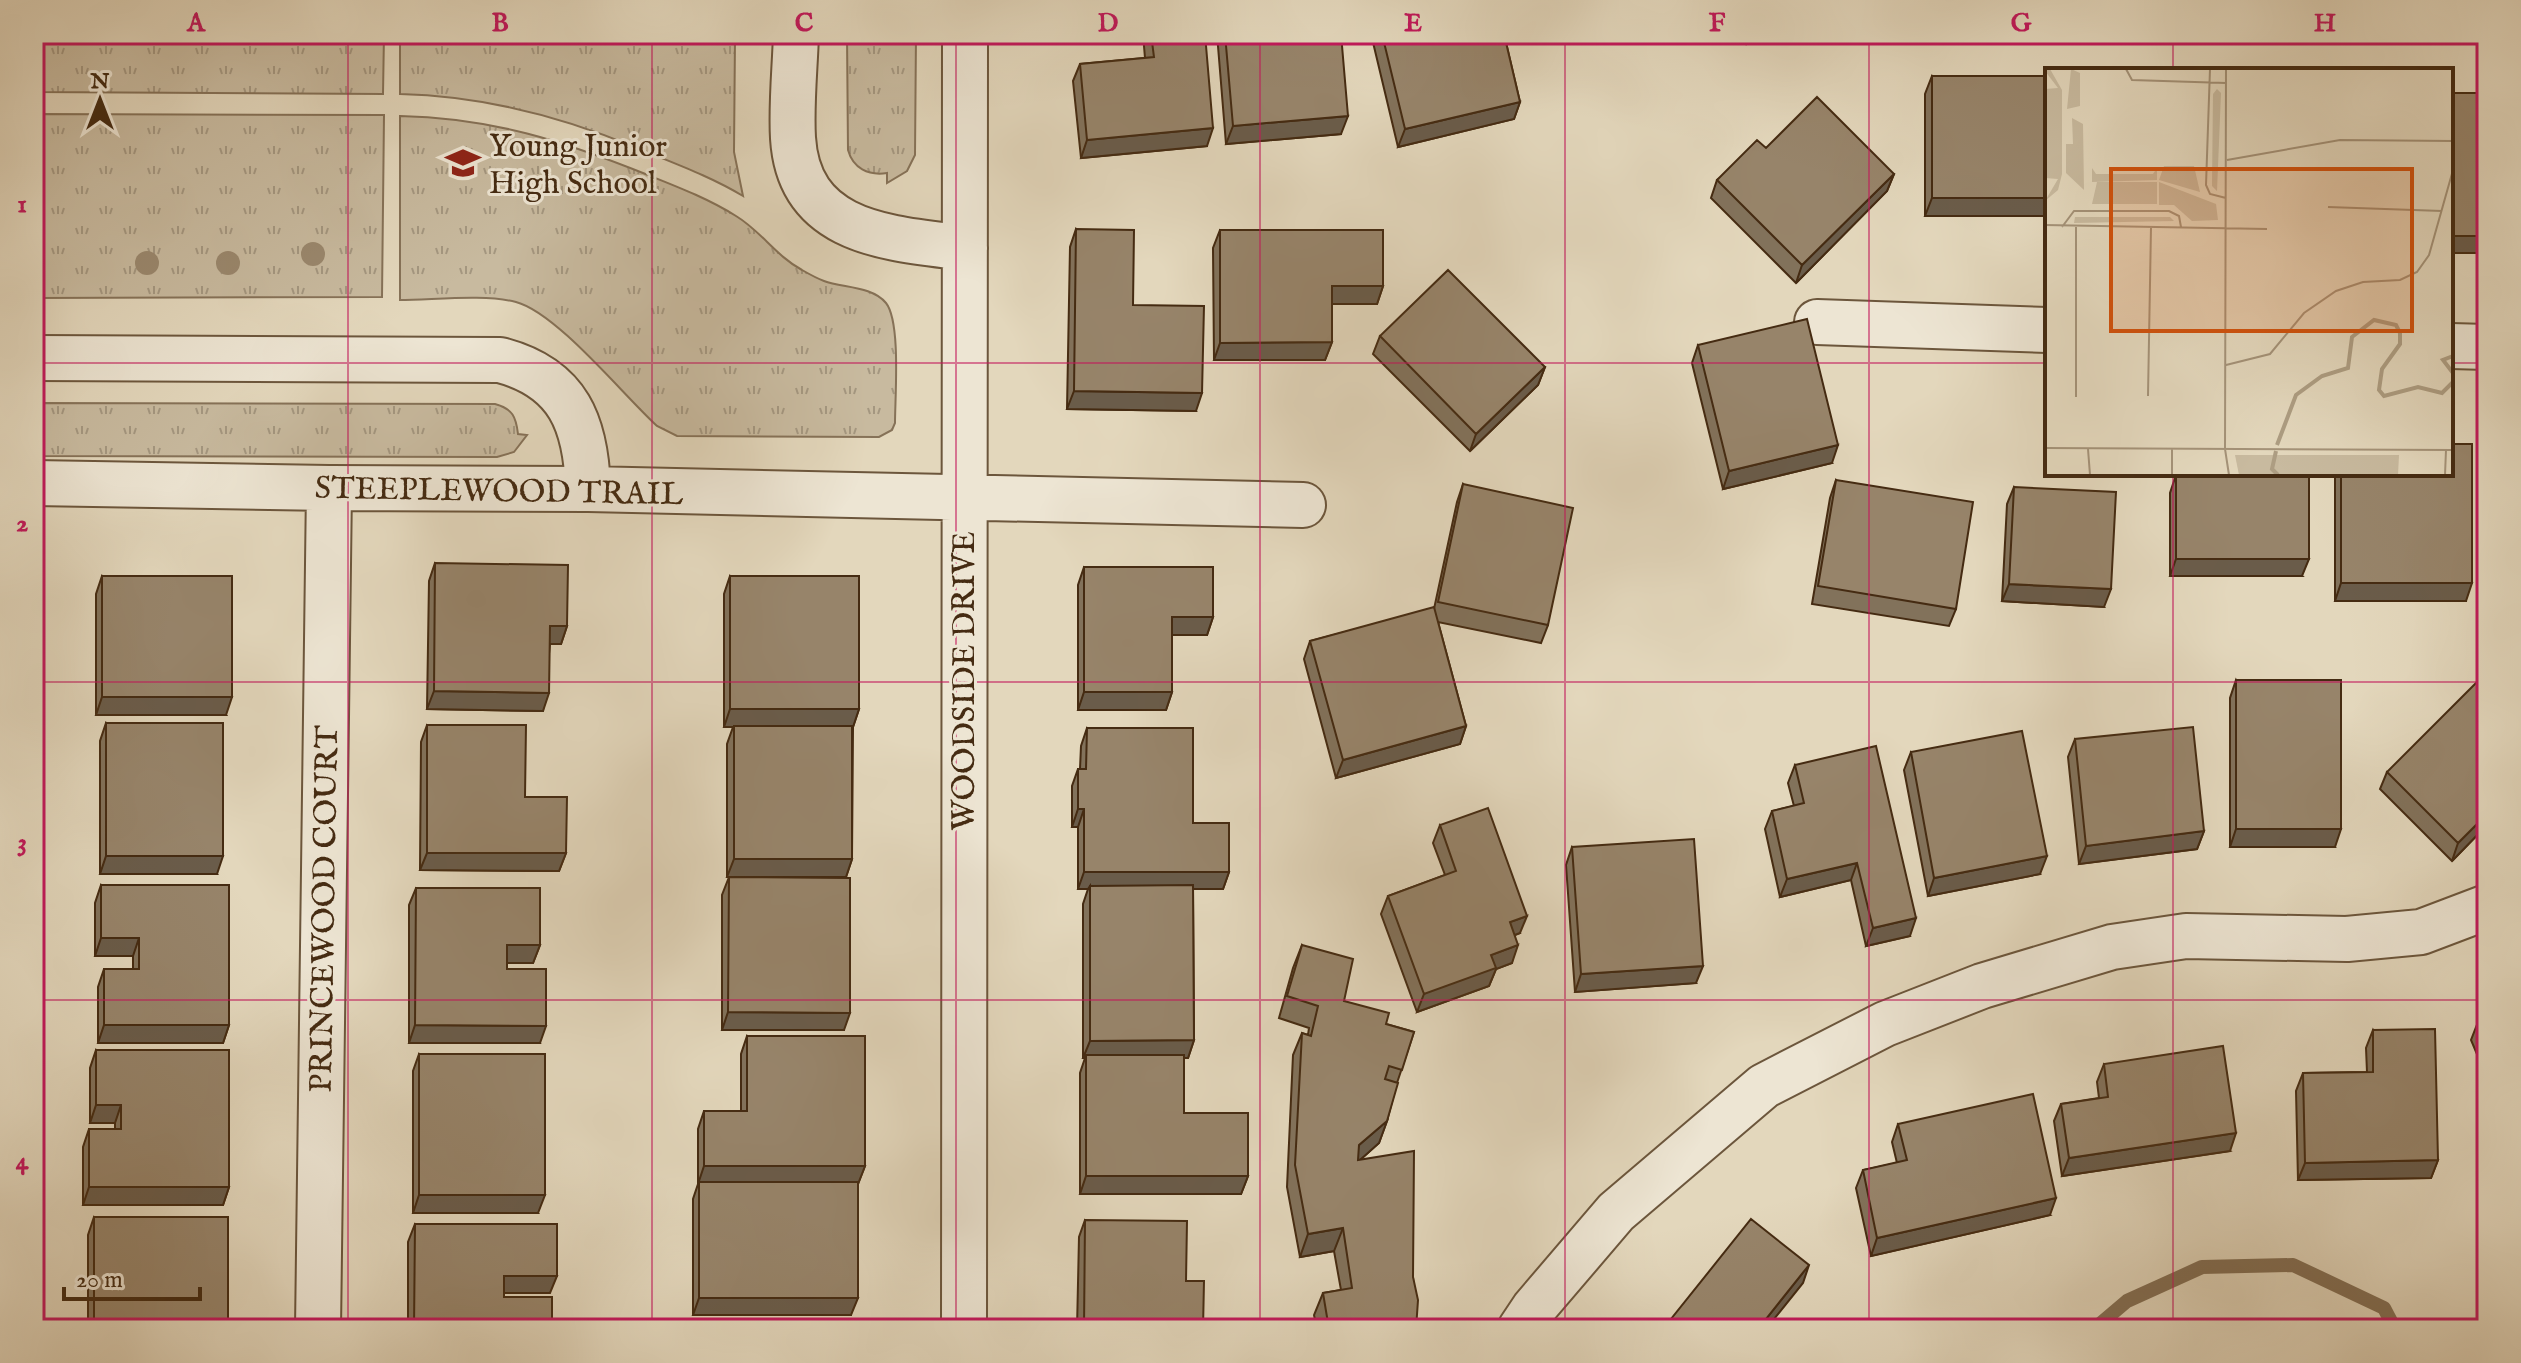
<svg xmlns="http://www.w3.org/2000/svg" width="2521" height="1363" font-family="'IM FELL English',serif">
<defs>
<pattern id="grass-tufts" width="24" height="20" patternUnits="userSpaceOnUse" patternTransform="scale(2)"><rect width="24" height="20" fill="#c8ba9f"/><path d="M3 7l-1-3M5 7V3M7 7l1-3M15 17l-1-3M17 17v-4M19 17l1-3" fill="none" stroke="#a49780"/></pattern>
</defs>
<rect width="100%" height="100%" fill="#e3d7bc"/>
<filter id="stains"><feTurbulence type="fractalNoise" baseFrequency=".0025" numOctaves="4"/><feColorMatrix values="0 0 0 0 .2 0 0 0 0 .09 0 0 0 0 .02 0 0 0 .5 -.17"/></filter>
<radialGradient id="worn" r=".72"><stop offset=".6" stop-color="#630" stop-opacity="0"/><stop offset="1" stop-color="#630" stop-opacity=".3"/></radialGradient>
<path fill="url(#grass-tufts)" stroke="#867258" stroke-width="2" d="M356,34H384L383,94L34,92V43H43V37H59V43H163L164,37H179L180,43H284V38H300V43L355,42Z
M400,34H731L735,37L734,152L743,196C710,176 673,163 637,148C561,116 483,96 400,94Z
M847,34H916L915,155L907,171L887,183V173C868,176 853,168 848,150Z
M34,114L384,115L382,297L34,298Z
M400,116C493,118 563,141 648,175C678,187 709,199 736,216C761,231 776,256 802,270C809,274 816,278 824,281C843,288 872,286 886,303C901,322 895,397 895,423L892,430L879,437L677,436L657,426C623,395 557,313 516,302C485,294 433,300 400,300Z
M34,403L495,404C513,409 516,417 518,434L527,435L514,452L497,457L34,456Z"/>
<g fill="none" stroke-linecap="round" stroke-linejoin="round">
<path stroke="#836f55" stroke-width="14" d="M2094,1329L2127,1301L2202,1267L2293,1265L2384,1308L2395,1329"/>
<g stroke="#6c563c" stroke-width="48">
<path id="minor" d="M796,34C795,68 791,104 793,138C799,235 890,238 965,248
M1817,322L2047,330
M2451,346L2487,347
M34,358L500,360C569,378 586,424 588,489
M34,483L329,488L588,489L1303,505
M318,1329L329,488
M964,1329L965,34
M1520,1329L1534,1308L1616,1212L1764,1086L1885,1024L1982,986L2112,947L2186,936L2347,939L2421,932L2487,907"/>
</g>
<use href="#minor" stroke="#ede5d3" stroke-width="44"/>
</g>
<g fill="#9a886e">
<circle cx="313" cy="254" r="12"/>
<circle cx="147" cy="263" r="12"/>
<circle cx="228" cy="263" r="12"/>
</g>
<path fill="#82725b" stroke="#452b12" stroke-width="2" d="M34,34H359L356,42L300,43V38H286L284,43H179V37H166L164,43H59V37H45L43,43H34Z
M1143,34H1205L1207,146L1081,158L1073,81L1080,64L1145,58Z
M1217,34H1341V134L1226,144Z
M1371,34H1504L1520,102L1514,119L1398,147Z
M1745,34H1803L1747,44Z
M1932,76L2047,216H1925V94Z
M1766,148L1894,174L1887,191L1796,283L1711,198L1717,180Z
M1076,229L1133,305L1196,411L1067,409L1070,247Z
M1220,230L1383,286L1377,304H1332V342L1325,360H1214L1213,248Z
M1380,336L1545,367L1538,385L1470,451L1373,354Z
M1698,345L1832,463L1723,489L1692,363Z
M2335,474H2451L2466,601H2335Z
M2176,475L2302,576H2170V493Z
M1836,480L1956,609L1949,626L1812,604L1830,498Z
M1463,484L1548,625L1541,643L1438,622L1466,726L1460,744L1336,778L1304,659L1310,641L1434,609L1457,502Z
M2014,487L2104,607L2002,601L2007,504Z
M435,563L567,626L561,644H550L543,711L427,709L429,581Z
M1084,567L1213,617L1207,635H1172V692L1166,710H1078V585Z
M102,576L226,715H96V594Z
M730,576L859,709L853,727L852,859L846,877L844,1030H722V895L729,877H727V744L733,727H724V594Z
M2236,680L2335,847H2230V698Z
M106,723L217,874H100V741Z
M427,725L525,797L566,853L559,871L420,870L421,742Z
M1087,728L1193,823L1229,872L1223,889H1193L1194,1040L1188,1058H1184V1113L1248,1176L1241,1194H1080V1073L1085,1058H1083V904L1088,889H1078V827H1072V786L1078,769H1080L1081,746Z
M2075,739L2204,831L2197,849L2079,864L2068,757Z
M1911,752L2040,874L1928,896L1904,770Z
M1795,765L1910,936L1866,946L1851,880L1780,897L1765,829L1772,811L1794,806L1788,783Z
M2387,772L2487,825L2452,861L2380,789Z
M1440,825L1520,933L1515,935L1512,963L1496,969L1489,986L1417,1012L1381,914L1388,896L1445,875L1433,843Z
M1572,847L1696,983L1575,992L1566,865Z
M101,885L229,1025L223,1043H98V987L104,969H133V956H95V903Z
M416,888L540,945L533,963H507V969L540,1043H409V905Z
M1302,945L1344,1001L1386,1024L1414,1032L1397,1083L1387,1121L1379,1143L1360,1160L1413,1277L1416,1329H1317L1314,1315L1323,1293L1341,1290L1334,1251L1300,1257L1287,1187L1293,1055L1302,1033L1308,1035L1309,1028L1279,1018L1293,968Z
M2487,1018V1078L2471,1040L2478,1022Z
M2373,1030L2438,1160L2431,1178L2298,1180L2296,1091L2303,1073L2367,1072L2366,1048Z
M747,1036L865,1166L858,1184L851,1315H693V1199L698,1184V1129L704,1111H741V1054Z
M96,1050L229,1187L223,1205H83V1147L89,1129H115V1123H90V1068Z
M419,1054L538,1213H413V1071Z
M2104,1064L2230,1151L2062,1176L2054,1121L2061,1104L2099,1098L2097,1082Z
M1898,1124L2050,1215L1871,1256L1856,1188L1863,1170L1897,1163L1892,1142Z
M94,1217L228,1329H88V1235Z
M1085,1220L1186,1281L1203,1329H1077L1079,1237Z
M415,1224L550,1293H504V1297L552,1329H408V1242Z"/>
<path fill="#6a5c4a" stroke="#452b12" stroke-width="2" d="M34,34H60L59,37H45L43,43H34Z
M62,34H181L179,37H166L164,43H59Z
M183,34H301L300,38H286L284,43H179Z
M303,34H359L356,42L300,43Z
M1587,34H1602L1586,39Z
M1751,34H1803L1747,44Z
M1520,102L1514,119L1398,147L1405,129Z
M1348,116L1341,134L1226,144L1233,126Z
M1213,128L1207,146L1081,158L1087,140Z
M1894,174L1887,191L1796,283L1802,265Z
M1932,198H2047V216H1925Z
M2451,236H2487V253H2451Z
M1332,286H1383L1377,304H1325Z
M1332,342L1325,360H1214L1220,343Z
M1545,367L1538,385L1470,451L1476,434Z
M1074,391L1202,393L1196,411L1067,409Z
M1838,445L1832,463L1723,489L1729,471Z
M2176,559H2309L2302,576H2170Z
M2341,583H2472L2466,601H2335Z
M2009,584L2111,589L2104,607L2002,601Z
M1172,617H1213L1207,635H1166Z
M550,626H567L561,644H543Z
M434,691L549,693L543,711L427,709Z
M1084,692H1172L1166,710H1078Z
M102,697H232L226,715H96Z
M730,709H859L853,727H724Z
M1466,726L1460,744L1336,778L1343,760Z
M1078,809H1084L1078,827H1072Z
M2487,814V825L2452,861L2458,843Z
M2236,829H2341L2335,847H2230Z
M2204,831L2197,849L2079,864L2086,846Z
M427,853H566L559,871L420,870Z
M106,856H223L217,874H100Z
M2047,856L2040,874L1928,896L1934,878Z
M734,859H852L846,877H727Z
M1857,863L1851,880L1780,897L1787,879Z
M1084,872H1229L1223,889H1090V886L1088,889H1078Z
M1527,916L1520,933L1504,939L1510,922Z
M1916,918L1910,936L1866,946L1873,928Z
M101,938H139L133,956H95Z
M507,945H540L533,963H500Z
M1518,945L1512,963L1496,969L1489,986L1417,1012L1424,994L1491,955Z
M1703,966L1696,983L1575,992L1581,974Z
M728,1012L850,1013L844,1030H722Z
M104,1025H229L223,1043H98Z
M415,1025L546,1026L540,1043H409Z
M1194,1040L1188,1058H1086V1055L1085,1058H1083L1090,1041Z
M96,1105H121L115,1123H90Z
M1387,1121L1379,1143L1351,1168L1359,1145Z
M2236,1133L2230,1151L2062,1176L2069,1158Z
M2438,1160L2431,1178L2298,1180L2305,1163Z
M704,1166H865L858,1184L699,1182L698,1184Z
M1086,1176H1248L1241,1194H1080Z
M89,1187H229L223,1205H83Z
M419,1195H545L538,1213H413Z
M2056,1198L2050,1215L1871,1256L1877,1238Z
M1343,1228L1334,1251L1300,1257L1308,1234Z
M1809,1265L1803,1283L1766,1329H1758Z
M504,1276H557L550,1293H498Z
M699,1298H858L851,1315H693Z"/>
<path fill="#97846a" stroke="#452b12" stroke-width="2" d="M1151,34H1205L1213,128L1087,140L1080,64L1154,57Z
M1225,34H1341L1348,116L1233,126Z
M1382,34H1504L1520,102L1405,129Z
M1932,76H2047V198H1932Z
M2451,93H2487V236H2451Z
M1817,97L1894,174L1802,265L1717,180L1757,140L1766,148Z
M1076,229L1134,230L1133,305L1204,306L1202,393L1074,391Z
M1220,230H1383V286H1332V342L1220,343Z
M1448,270L1545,367L1476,434L1380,336Z
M1807,319L1838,445L1729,471L1698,345Z
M2451,444H2472V583H2341V474H2451Z
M2176,475H2309V559H2176Z
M1836,480L1973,502L1956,609L1818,586Z
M1463,484L1573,508L1548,625L1438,602Z
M2014,487L2116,492L2111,589L2009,584Z
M435,563L568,565L567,626H550L549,693L434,691Z
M1084,567H1213V617H1172V692H1084Z
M102,576H232V697H102Z
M730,576H859V709H730Z
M1434,607L1466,726L1343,760L1310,641Z
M2487,672V814L2458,843L2387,772Z
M2236,680H2341V829H2236Z
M106,723H223V856H106Z
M427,725H526L525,797H567L566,853H427Z
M734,726H852V859H734Z
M2193,727L2204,831L2086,846L2075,739Z
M1087,728H1193V823H1229V872H1084V809H1078V769H1086Z
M2022,731L2047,856L1934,878L1911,752Z
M1876,746L1916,918L1873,928L1857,863L1787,879L1772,811L1804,803L1795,765Z
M1488,808L1527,916L1510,922L1518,945L1491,955L1496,968L1424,994L1388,896L1456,871L1440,825Z
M1694,839L1703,966L1581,974L1572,847Z
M729,877L850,878V1013L728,1012Z
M101,885H229V1025H104V969H139V938H101Z
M1193,885L1194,1040L1090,1041V886Z
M416,888H540V945H507V969H546V1026L415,1025Z
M1302,945L1353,959L1344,1001L1389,1013L1386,1024L1414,1032L1402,1070L1389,1066L1385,1079L1398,1083L1387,1121L1359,1145L1358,1160L1414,1151L1413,1277L1418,1300L1416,1329H1329L1323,1293L1352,1288L1343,1228L1308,1234L1295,1165L1302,1033L1311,1036L1318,1006L1287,996Z
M2487,1018V1044L2478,1022Z
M2435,1029L2438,1160L2305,1163L2303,1073L2373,1072V1030Z
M747,1036H865V1166H704V1111H747Z
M2223,1046L2236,1133L2069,1158L2061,1104L2108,1097L2104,1064Z
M96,1050H229V1187H89V1129H121V1105H96Z
M419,1054H545V1195H419Z
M1086,1055H1184V1113H1248V1176H1086Z
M2033,1094L2056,1198L1877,1238L1863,1170L1907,1160L1898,1124Z
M699,1182H858V1298H699Z
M94,1217H228V1329H94Z
M1751,1219L1809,1265L1758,1329H1663Z
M1085,1220L1187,1221L1186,1281H1204L1203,1329H1084Z
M415,1224H557V1276H504V1297H552V1329H414Z"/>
<path fill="none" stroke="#c2185b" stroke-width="2" stroke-opacity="0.55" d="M348,34V1329M652,34V1329M956,34V1329M1260,34V1329M1565,34V1329M1869,34V1329M2173,34V70M34,363H2047M2451,363H2487M2173,474V1329M34,682H2487M34,1000H2487"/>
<defs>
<g id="school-bare" transform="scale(2.76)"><path d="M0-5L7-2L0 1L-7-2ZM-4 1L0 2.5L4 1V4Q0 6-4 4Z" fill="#8f2418" stroke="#ede5d3" stroke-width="2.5" paint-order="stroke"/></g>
</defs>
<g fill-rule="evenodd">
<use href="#school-bare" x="463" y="163"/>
</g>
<g text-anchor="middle" stroke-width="6" stroke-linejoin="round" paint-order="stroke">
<g font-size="32" fill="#452b12" stroke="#ede5d3" text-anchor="start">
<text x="489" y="156">Young Junior<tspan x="489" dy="37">High School</tspan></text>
</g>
<g font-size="32" fill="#452b12" stroke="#ede5d3">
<text transform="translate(499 490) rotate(1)" y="11">STEEPLEWOOD TRAIL</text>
<text transform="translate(963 681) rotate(-90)" y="11">WOODSIDE DRIVE</text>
<text transform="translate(323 909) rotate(-89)" y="11">PRINCEWOOD COURT</text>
</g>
</g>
<g transform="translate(2045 68)">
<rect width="408" height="408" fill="#e3d7bc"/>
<path d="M26,1L35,5V38L22,41ZM172,21L176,25L172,123L167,118L168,26ZM27,50L38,56L39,122L21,105V76H28ZM119,98H149L155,124L114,112ZM47,100L51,106H108L112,100V112L47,114ZM52,114H112V136H47ZM114,114L171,136L173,152L147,153L129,137H114ZM30,149H125L129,153L29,155Z" fill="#c8ba9f"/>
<path d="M190,387H354L353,407H194Z" fill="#c8ba9f"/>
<path d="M5,1L17,22V106L13,122L0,133L13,111L0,110V21L13,20L0,3Z" fill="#c8ba9f"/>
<path fill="none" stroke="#ad9d82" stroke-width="4" d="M408,288L398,292L408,305M232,377L251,327L277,308L303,300L307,269L329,252L351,257L355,265V276L337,301L334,322L339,328L373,319L397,325L408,314M231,383L227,401L233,407"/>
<path fill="none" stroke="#a49278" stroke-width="2" d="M81,1L87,12L181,15M165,1L161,117L165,126L181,130M181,1L180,381L184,407M182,92L295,72L408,73M283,139L397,143M0,157L222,161M17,159L29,143H124L134,148L136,159M31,159V329M181,297L225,286L259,245L291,223L318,214L355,212L372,204L384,187L408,102M103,328L106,159M0,380L408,382M43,381L45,407M127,381V407M400,407L401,382"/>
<path fill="#d0520d" fill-opacity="0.15" stroke="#d0520d" stroke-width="4" d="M66,101H367V263H66Z"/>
<rect width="408" height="408" fill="none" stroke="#452b12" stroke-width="4"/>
</g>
<rect width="2521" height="1363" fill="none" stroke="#e3d7bc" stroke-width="88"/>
<g transform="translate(100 100)" stroke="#ede5d3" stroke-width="6" paint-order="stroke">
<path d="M0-6L14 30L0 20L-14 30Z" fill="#452b12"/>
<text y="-12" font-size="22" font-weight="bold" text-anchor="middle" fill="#452b12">N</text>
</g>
<path d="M64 1287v12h136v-12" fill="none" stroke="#452b12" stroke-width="4"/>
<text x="76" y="1287" font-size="24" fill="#452b12" stroke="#ede5d3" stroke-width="6" paint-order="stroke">20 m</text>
<rect x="44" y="44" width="2433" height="1275" fill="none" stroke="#c2185b" stroke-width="3"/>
<g font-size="26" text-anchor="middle" font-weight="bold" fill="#c2185b">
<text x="196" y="31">A</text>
<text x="500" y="31">B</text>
<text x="804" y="31">C</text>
<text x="1108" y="31">D</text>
<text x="1413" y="31">E</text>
<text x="1717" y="31">F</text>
<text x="2021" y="31">G</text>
<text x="2325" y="31">H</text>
<text x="22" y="212">1</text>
<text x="22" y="531">2</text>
<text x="22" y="850">3</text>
<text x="22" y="1169">4</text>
</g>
<rect width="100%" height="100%" filter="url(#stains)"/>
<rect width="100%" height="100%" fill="url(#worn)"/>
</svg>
